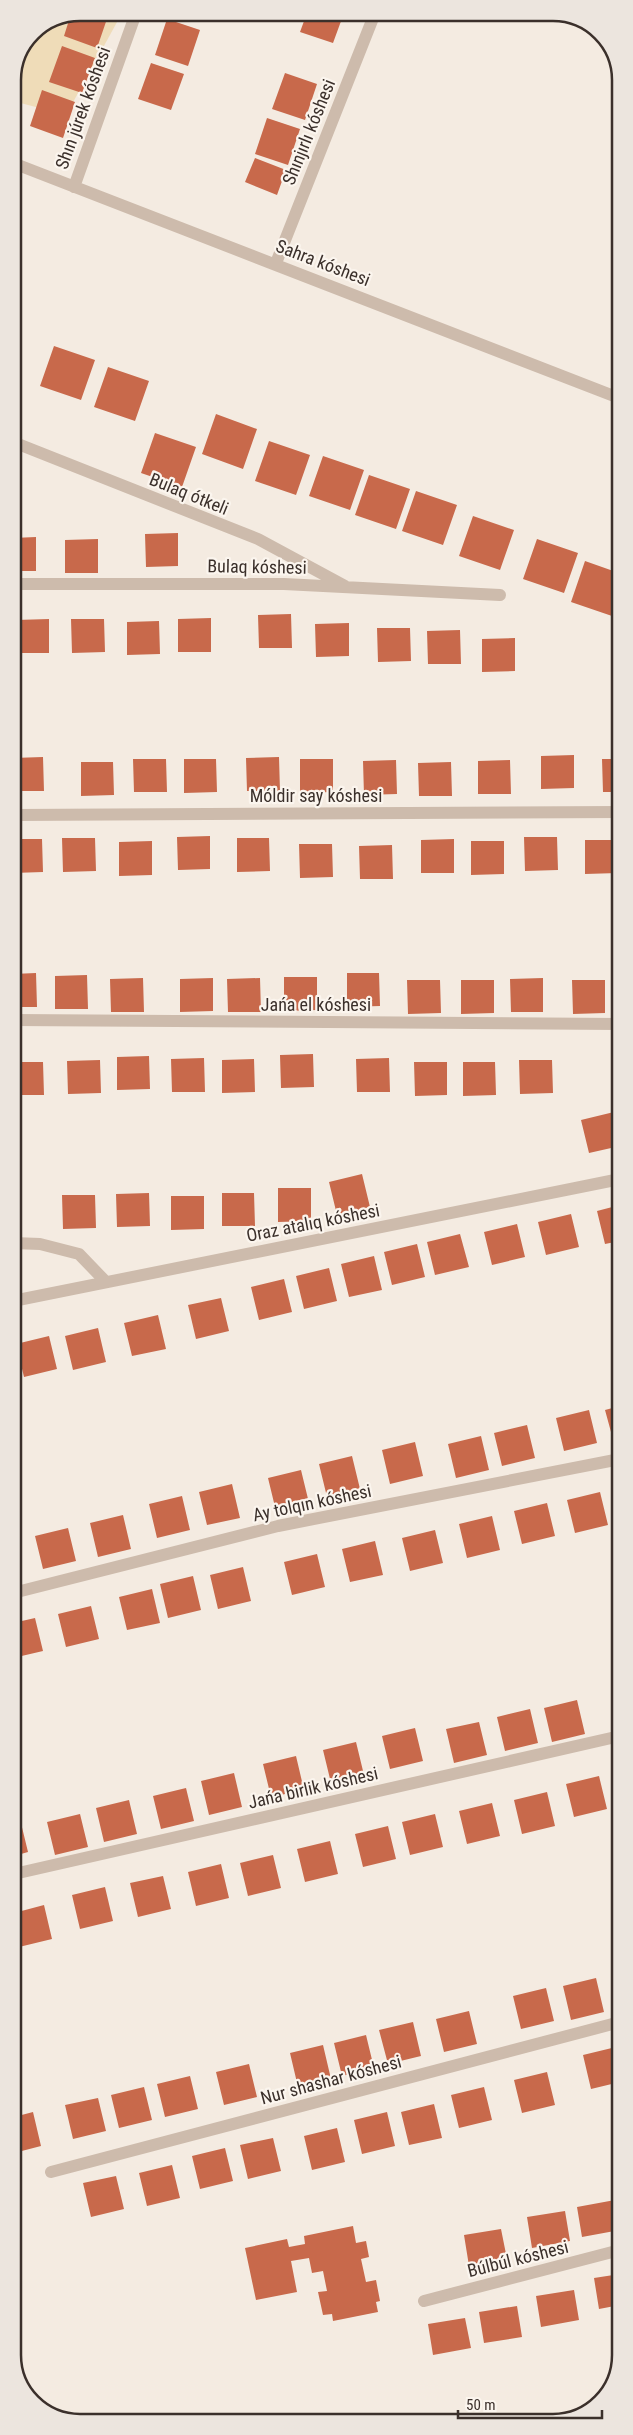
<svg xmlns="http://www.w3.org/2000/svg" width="633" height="2435" font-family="'Roboto Condensed',sans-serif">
<rect width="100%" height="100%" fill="#f4ebe1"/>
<path fill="#efdcb8" d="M80,13H122L66,115L13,101V80L33,32Z"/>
<path fill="#c8694b" d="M80,12L109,13L97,48L64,36L70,17Z
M307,13H344L333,43L300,32Z
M167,19L200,30L188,66L155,55Z
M62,46L95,58L82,93L49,82Z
M151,63L184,74L171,110L138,99Z
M285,73L317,84L305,120L272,109Z
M42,90L75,102L63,138L30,126Z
M267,118L300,129L288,165L255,154Z
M255,158L286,170L277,195L245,182Z
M54,346L95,360L81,400L40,386Z
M108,367L149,381L135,421L94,407Z
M216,414L257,429L243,469L202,454Z
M155,433L196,447L182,487L141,473Z
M269,441L310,455L296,495L255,481Z
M323,456L364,470L350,510L309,496Z
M369,475L410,489L396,529L355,515Z
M416,491L457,505L443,545L402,531Z
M473,516L514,530L500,570L459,556Z
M178,533V566L146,567L145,534Z
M36,537V571H13V538Z
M98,539V573H65V540Z
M537,539L578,553L564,593L523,579Z
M585,561L619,573V594L612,616L571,602Z
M291,614L292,648H259L258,615Z
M211,618V652H178V619Z
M49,619V653H16V620Z
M71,619H104L105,652L72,653Z
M159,621L160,654L127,655V622Z
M349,623V656L316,657L315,624Z
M377,628H410L411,661L378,662Z
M460,630L461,664H428L427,631Z
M515,638V671L482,672V639Z
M574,755V788L541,789V756Z
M43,757L44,791H13V758Z
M279,757L280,791H247L246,758Z
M133,759H166L167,792H134Z
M184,759H216L217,792L184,793Z
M300,759H333V792L300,793Z
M602,759H620V792H603Z
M396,760L397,794L364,795L363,761Z
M510,760L511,794H478V761Z
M81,762H113L114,795L81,796Z
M451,762L452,796H419L418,763Z
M210,836V869L178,870L177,837Z
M524,837H557L558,870L525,871Z
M62,838H95L96,871L63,872Z
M237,838H269L270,871L237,872Z
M13,839H42L43,872L13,873Z
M454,839V873H421V840Z
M585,840H617L618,873L585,874Z
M152,841V875L119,876V842Z
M471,841H504V874L471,875Z
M299,844H332L333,877L300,878Z
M392,845L393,879H360L359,846Z
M36,973L37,1007H13V974Z
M347,973H379L380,1006L347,1007Z
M87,975L88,1009H55V976Z
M284,977H317V1010L284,1011Z
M143,978L144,1012H111L110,979Z
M213,978V1011L180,1012V979Z
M260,978L261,1012H228L227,979Z
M543,978V1012H511L510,979Z
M407,980H440L441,1013L408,1014Z
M461,980H494V1013L461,1014Z
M572,980H605V1013L573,1014Z
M313,1054L314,1087L281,1088L280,1055Z
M149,1056L150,1089L117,1090V1057Z
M204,1058L205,1092H172L171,1059Z
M389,1058L390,1092H357L356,1059Z
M254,1059L255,1092L222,1093V1060Z
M100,1060L101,1093L68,1094L67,1061Z
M519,1060H552L553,1093L520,1094Z
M13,1062H43L44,1095H13Z
M414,1062H447V1095L415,1096Z
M463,1062H495L496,1095L463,1096Z
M614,1112L620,1135V1146L589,1153L581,1120Z
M362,1174L370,1207L337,1215L329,1182Z
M278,1188H311V1221L278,1222Z
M149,1193L150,1226L117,1227L116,1194Z
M222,1193H254L255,1226H222Z
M62,1195H95L96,1228L63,1229Z
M171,1196H204V1229L171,1230Z
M620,1205V1241L605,1244L597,1211Z
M571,1214L579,1247L546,1255L538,1222Z
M517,1224L525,1257L492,1265L484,1232Z
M460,1234L469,1267L435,1275L427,1242Z
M417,1244L425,1277L392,1285L384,1252Z
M374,1256L382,1290L349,1297L341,1264Z
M329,1268L337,1301L304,1309L296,1276Z
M284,1279L292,1312L259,1320L251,1287Z
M221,1298L229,1331L196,1339L188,1305Z
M158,1315L166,1349L132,1356L124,1323Z
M98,1328L106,1362L73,1370L65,1336Z
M49,1336L57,1369L24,1377L16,1344Z
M620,1406V1442L614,1443L605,1410Z
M589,1410L597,1443L564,1451L556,1418Z
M527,1425L535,1458L502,1466L494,1433Z
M481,1436L489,1470L456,1478L448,1444Z
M415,1442L423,1476L390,1484L382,1450Z
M352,1456L360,1489L327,1497L319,1464Z
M301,1470L309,1503L276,1511L268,1478Z
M232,1484L240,1518L207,1525L199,1492Z
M600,1492L608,1525L575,1533L567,1500Z
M182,1496L190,1530L157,1538L149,1504Z
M547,1503L555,1536L522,1544L514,1511Z
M123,1515L131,1549L98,1557L90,1523Z
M492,1516L500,1550L467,1558L459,1524Z
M68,1528L76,1561L43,1569L35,1536Z
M435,1530L443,1563L410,1571L402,1538Z
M375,1541L383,1575L350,1582L342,1549Z
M317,1554L325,1587L292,1595L284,1562Z
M14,1558L18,1576L13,1577V1559Z
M243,1567L251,1601L218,1609L210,1575Z
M193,1576L201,1610L168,1618L160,1584Z
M152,1589L160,1623L127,1630L119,1597Z
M91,1606L99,1639L66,1647L58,1614Z
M35,1618L43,1651L13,1658V1623Z
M620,1689V1711H619L614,1690Z
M577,1700L585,1734L552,1742L544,1708Z
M530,1709L538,1743L505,1751L497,1717Z
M479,1722L487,1755L454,1763L446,1729Z
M415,1728L423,1761L390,1769L382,1736Z
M356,1742L364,1775L331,1783L323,1750Z
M296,1756L304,1790L271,1797L263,1764Z
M234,1773L242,1807L209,1815L201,1781Z
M599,1776L607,1809L574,1817L566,1784Z
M186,1788L194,1821L161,1829L153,1796Z
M547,1792L555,1826L522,1834L514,1800Z
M129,1800L137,1834L104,1842L96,1808Z
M492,1803L500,1836L467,1844L459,1811Z
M80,1814L88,1847L55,1855L47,1822Z
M435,1814L443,1847L410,1855L402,1822Z
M20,1819L28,1852L14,1856V1820Z
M388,1826L396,1859L363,1867L355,1834Z
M330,1841L338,1874L305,1882L297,1849Z
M273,1855L281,1888L248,1896L240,1863Z
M221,1864L229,1898L196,1906L188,1872Z
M163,1876L171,1909L138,1917L130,1883Z
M105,1887L113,1921L80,1929L72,1895Z
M44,1905L52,1939L19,1947L14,1924V1913Z
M620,1967V1980L617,1968Z
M596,1978L604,2012L571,2020L563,1986Z
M546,1988L554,2021L521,2029L513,1996Z
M469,2011L477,2044L444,2052L436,2019Z
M413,2022L421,2056L388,2064L379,2030Z
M366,2035L374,2068L342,2076L334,2043Z
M323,2045L331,2079L298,2087L290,2053Z
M616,2047L620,2065V2082L591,2089L583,2055Z
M249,2064L257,2097L224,2105L216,2072Z
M547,2072L555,2105L522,2113L514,2080Z
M190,2076L198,2109L165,2117L157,2084Z
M144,2087L152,2120L119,2128L111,2095Z
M484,2087L492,2120L459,2128L451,2095Z
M98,2098L106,2131L73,2139L65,2105Z
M434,2104L442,2138L409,2145L401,2112Z
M33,2112L41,2146L14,2153V2117Z
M387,2112L395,2146L362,2154L354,2120Z
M337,2128L345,2162L312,2170L304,2136Z
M273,2138L281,2171L248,2179L240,2145Z
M225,2148L233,2181L200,2189L192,2156Z
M172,2165L180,2198L147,2206L139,2173Z
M116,2176L124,2209L91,2217L83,2183Z
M615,2200L620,2230L582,2237L577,2207Z
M565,2211L570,2241L532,2248L527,2217Z
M353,2226L356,2243L366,2241L369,2257L361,2259L366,2282L376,2280L380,2301L376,2302L378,2312L333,2321L332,2314L323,2315L318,2292L327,2291L323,2271L312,2273L309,2258L291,2261L297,2292L256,2300L245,2248L287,2239L289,2247L305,2244L304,2236Z
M501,2229L507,2259L469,2266L464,2235Z
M620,2274V2305L599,2309L594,2278Z
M574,2290L579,2320L541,2327L536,2296Z
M517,2306L522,2337L484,2343L479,2312Z
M465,2318L471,2348L433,2355L428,2324Z"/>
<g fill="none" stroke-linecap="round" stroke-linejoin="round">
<path stroke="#cdbbac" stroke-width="12" d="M13,163L619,398
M74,187L136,13
M276,263L375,13
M13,442L258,539L345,586
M13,584H284L500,595
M13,815L620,812
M13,1020L620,1024
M13,1243L40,1244L79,1254L106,1282
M13,1301L620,1179
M13,1593L278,1526L620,1459
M14,1874L620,1736
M51,2172L620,2022
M424,2301L620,2250"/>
</g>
<g text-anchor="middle" stroke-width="4.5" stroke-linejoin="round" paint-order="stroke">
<g font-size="18" fill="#3b302b" stroke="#fbf5ee">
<text transform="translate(83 108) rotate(-70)" y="6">Shın júrek kóshesi</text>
<text transform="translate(309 132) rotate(-68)" y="6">Shınjırlı kóshesi</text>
<text transform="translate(323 263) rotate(21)" y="6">Sahra kóshesi</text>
<text transform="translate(189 494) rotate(22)" y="6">Bulaq ótkeli</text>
<text transform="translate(257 567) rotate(1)" y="6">Bulaq kóshesi</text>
<text x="316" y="802">Móldir say kóshesi</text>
<text x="316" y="1011">Jańa el kóshesi</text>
<text transform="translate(313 1223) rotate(-11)" y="6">Oraz atalıq kóshesi</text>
<text transform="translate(312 1503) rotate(-12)" y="6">Ay tolqın kóshesi</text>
<text transform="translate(313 1788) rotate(-13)" y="6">Jańa birlik kóshesi</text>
<text transform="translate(331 2080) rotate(-15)" y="6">Nur shashar kóshesi</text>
<text transform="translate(518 2259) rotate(-14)" y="6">Búlbúl kóshesi</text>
</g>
</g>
<path d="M0 0H633V2435H0ZM80 21H553A59 59 0 0 1 612 80V2355A59 59 0 0 1 553 2414H80A59 59 0 0 1 21 2355V80A59 59 0 0 1 80 21Z" fill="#ece5de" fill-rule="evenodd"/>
<path fill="none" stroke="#3b302b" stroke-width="2.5" d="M80 21H553A59 59 0 0 1 612 80V2355A59 59 0 0 1 553 2414H80A59 59 0 0 1 21 2355V80A59 59 0 0 1 80 21Z"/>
<path d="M458 2410v8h144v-8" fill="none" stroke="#3b302b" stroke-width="2.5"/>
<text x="466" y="2410" font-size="15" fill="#3b302b" stroke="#fbf5ee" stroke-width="4" paint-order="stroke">50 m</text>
</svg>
